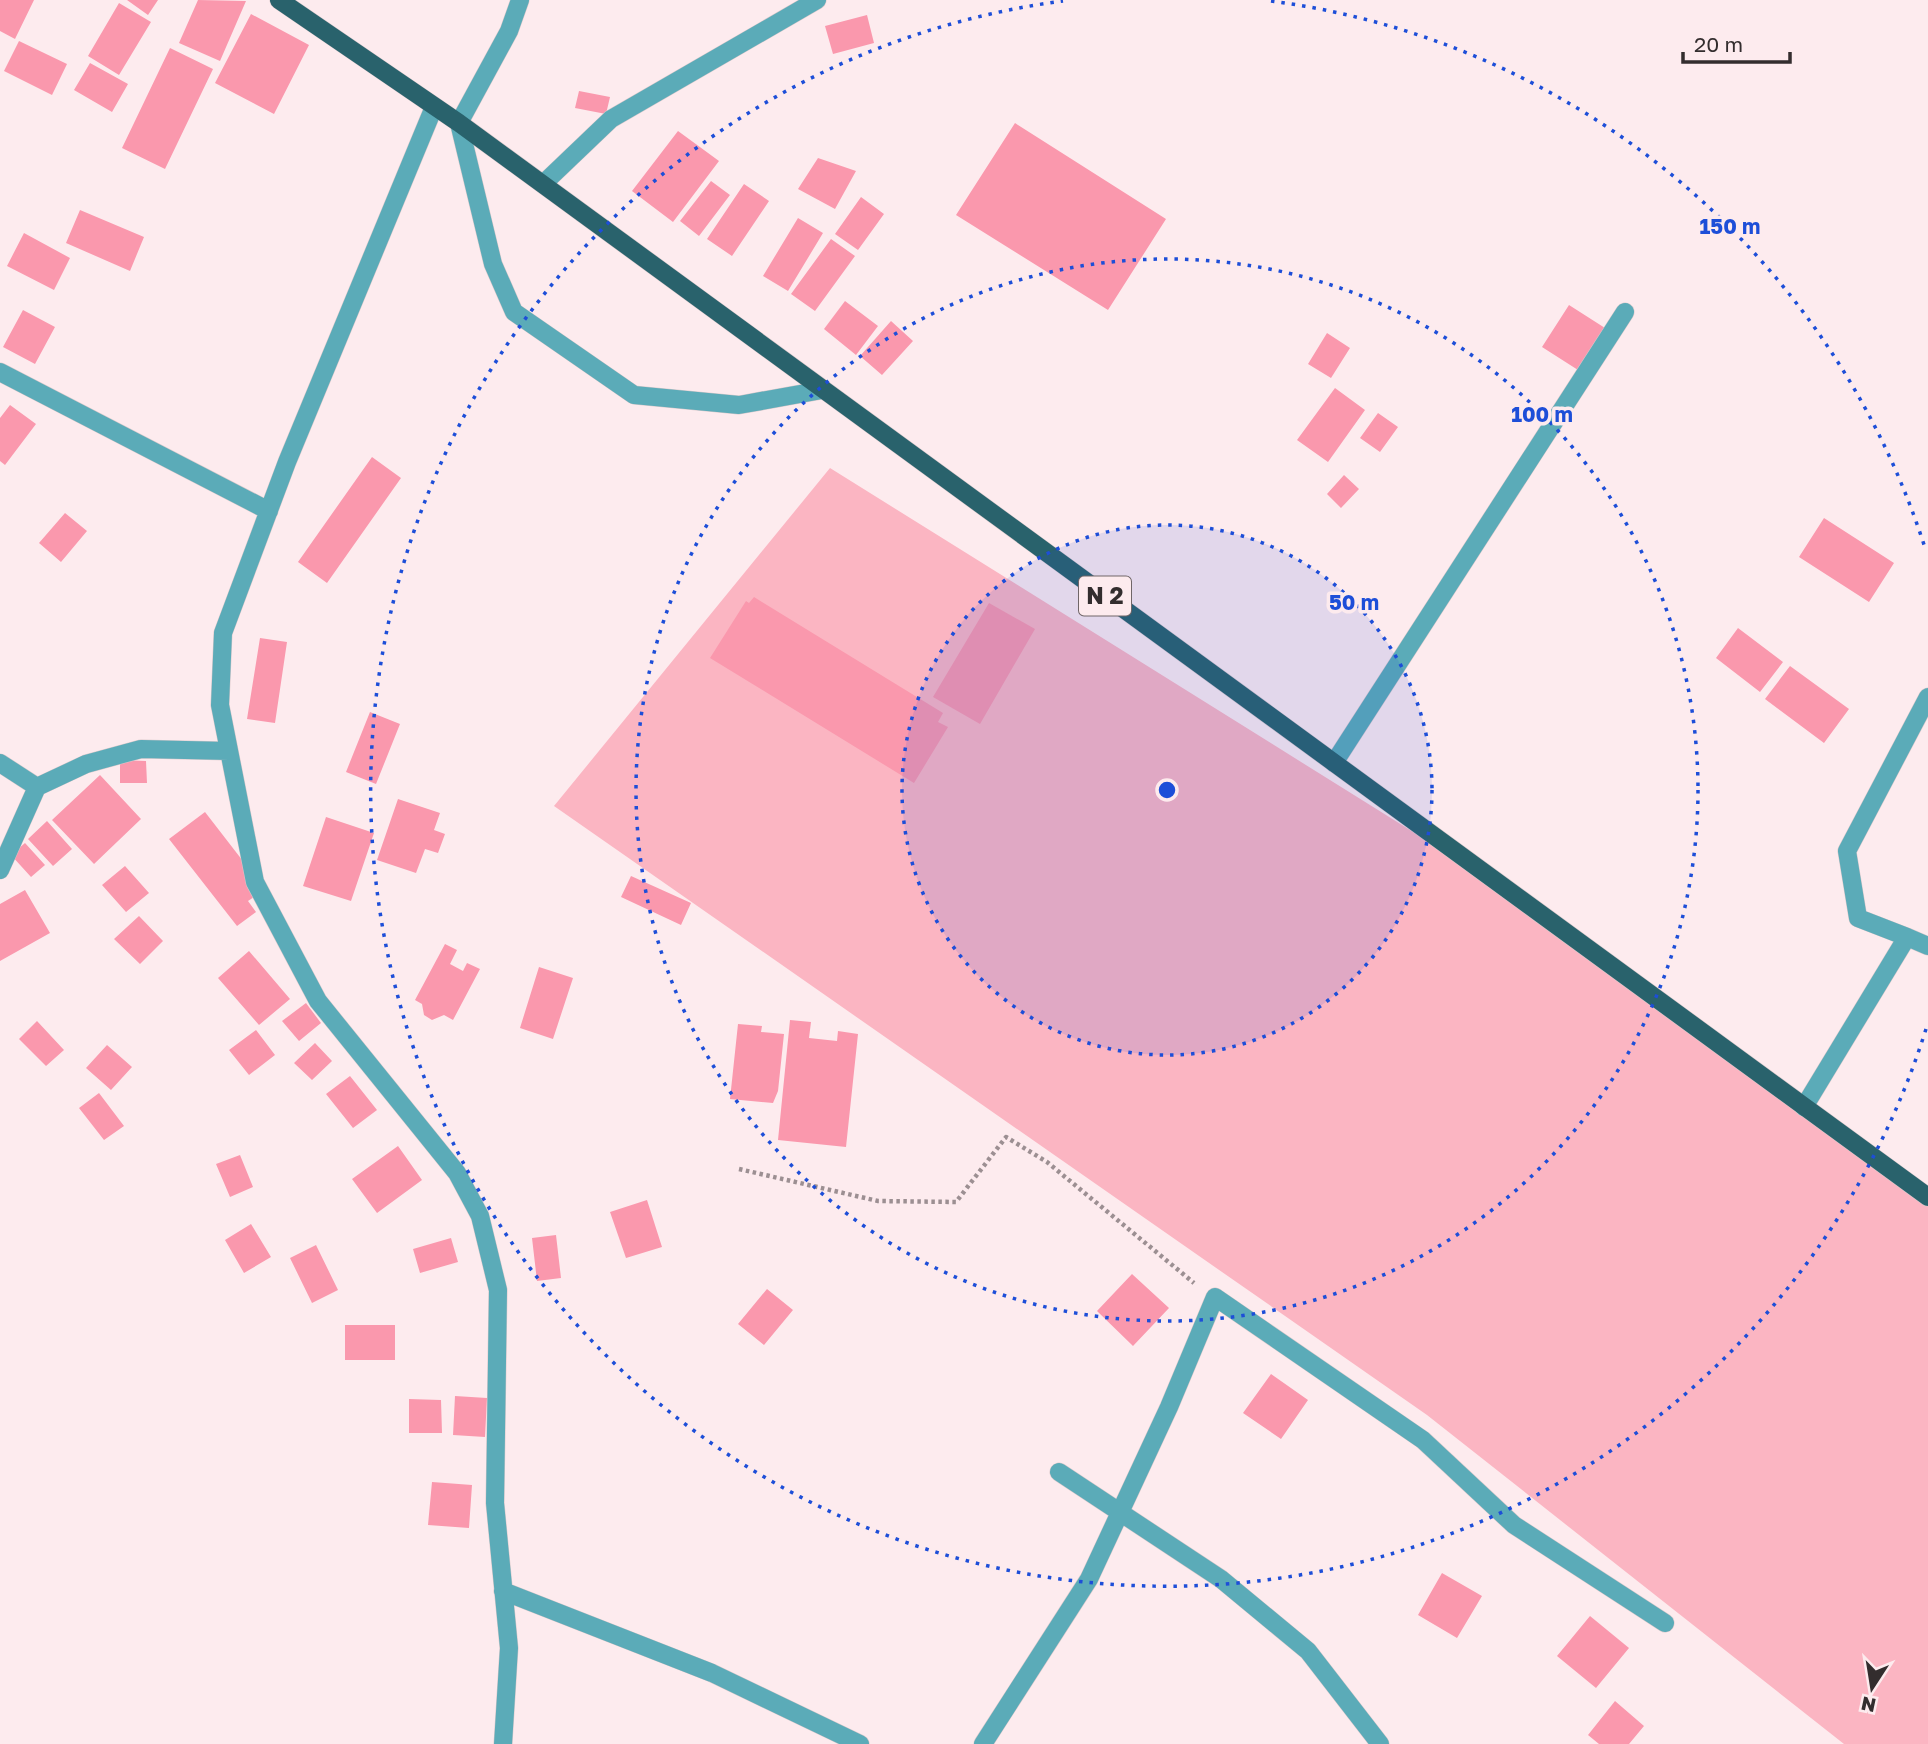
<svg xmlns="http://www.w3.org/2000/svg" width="1928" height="1744" font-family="'Golos Text',sans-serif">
<rect width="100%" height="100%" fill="#fdebee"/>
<path fill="#fbb5c2" d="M830,468L1511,893L1928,1197V1744H1844L1427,1415L554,806Z"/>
<path fill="#fa98ad" d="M0,0H34L15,39L0,31Z
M127,0H158L148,15Z
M198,0L246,1L220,61L179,43Z
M119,3L151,22L119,75L88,56Z
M251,14L309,45L274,114L215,83Z
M867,15L874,43L833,54L825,26Z
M19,41L67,64L52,95L4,71Z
M170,48L213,69L165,169L122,148Z
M90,63L128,84L112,112L74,90Z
M579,91L610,97L606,114L575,108Z
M1015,123L1166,219L1108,310L956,215Z
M678,131L719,161L673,222L632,191Z
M818,158L856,171L835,209L798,189Z
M711,181L730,195L699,236L680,221Z
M744,184L769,201L732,256L707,239Z
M861,197L884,214L858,250L835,234Z
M80,210L144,237L130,271L66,243Z
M798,218L823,233L788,291L763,276Z
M24,233L70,258L54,290L7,266Z
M831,239L855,256L815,311L791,294Z
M845,301L878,326L856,355L824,329Z
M1569,305L1605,328L1578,370L1542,347Z
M23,310L55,327L35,364L3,347Z
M891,321L913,341L882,375L860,356Z
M1327,333L1350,348L1331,378L1308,364Z
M1335,388L1365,410L1328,462L1297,440Z
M10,405L36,424L5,465L0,461V418Z
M1378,413L1398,427L1380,452L1360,438Z
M372,457L401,478L327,583L298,562Z
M1344,475L1359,489L1341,508L1327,494Z
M65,513L87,531L61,562L39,543Z
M1824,518L1894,563L1869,602L1799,557Z
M754,597L943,713L938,722L948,727L914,783L710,658L746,601L749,603Z
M989,603L1035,629L980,724L933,697Z
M1738,628L1783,662L1760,692L1716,658Z
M260,638L287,642L275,723L247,719Z
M1790,666L1849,709L1824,743L1765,699Z
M370,712L400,724L376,784L346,772Z
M120,760L146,761L147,783H120Z
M100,775L141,819L94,864L52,820Z
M398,799L440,813L434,830L445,834L438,853L425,849L416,873L377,860Z
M205,812L246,865L254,897L248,901L256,912L237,926L169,839Z
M326,817L374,833L351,901L303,886Z
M47,821L72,849L53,866L28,839Z
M25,843L45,865L31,877L11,855Z
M125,866L149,893L126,912L102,885Z
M631,876L691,903L681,925L621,897Z
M25,890L50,933L0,961V904Z
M139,916L163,941L140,964L114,939Z
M445,944L457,950L450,964L463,971L467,963L480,969L453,1020L444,1015L432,1020L424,1015L422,1004L415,1000Z
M249,951L290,999L259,1025L218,978Z
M539,967L573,978L553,1039L520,1028Z
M306,1003L321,1023L299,1041L282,1021Z
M790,1020L811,1022L809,1038L837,1041L838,1031L858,1034L846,1147L778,1140Z
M37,1021L64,1050L46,1066L19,1039Z
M738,1024L762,1026L761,1032L784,1034L778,1091L773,1103L730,1099Z
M256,1030L275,1055L249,1075L229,1050Z
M315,1043L332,1061L312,1080L294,1063Z
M107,1045L132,1067L111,1090L86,1068Z
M350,1076L377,1110L353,1128L326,1094Z
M99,1093L124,1126L104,1140L79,1108Z
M398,1146L422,1180L377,1213L352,1179Z
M240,1155L253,1187L230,1197L216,1164Z
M647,1200L662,1247L626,1258L610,1212Z
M251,1224L271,1257L244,1273L225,1240Z
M556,1235L561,1278L537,1281L532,1238Z
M451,1238L458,1262L420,1273L413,1249Z
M316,1245L338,1290L312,1303L290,1258Z
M1132,1274L1169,1308L1133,1346L1097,1311Z
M767,1289L793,1310L764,1345L738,1324Z
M345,1325H395V1360H345Z
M1271,1374L1308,1400L1281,1439L1243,1413Z
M455,1396L487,1398L485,1437L453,1435Z
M409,1399L441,1400L442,1433H409Z
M432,1482L472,1485L469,1528L428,1525Z
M1442,1573L1482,1596L1457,1638L1418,1615Z
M1590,1616L1629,1648L1596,1688L1557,1656Z
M1615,1701L1644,1726L1629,1744H1599L1588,1735Z"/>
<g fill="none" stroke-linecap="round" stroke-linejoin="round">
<g stroke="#d9c9cb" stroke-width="19">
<path id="minor" d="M520,0L509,31L459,123L493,264L514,312L634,395L739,405L822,390
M434,107L287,462L223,633L220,705L255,882L318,1001L457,1173L480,1216L498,1290L495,1503L509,1648L503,1744
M543,184L611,119L817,0
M0,372L269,511
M0,763L37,787
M1334,763L1625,312
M0,870L37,787L86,764L141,749L229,751
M1907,937L1858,918L1847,851L1928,697
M1804,1107L1907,937L1928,946
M1059,1472L1221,1579L1308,1651L1380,1744
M503,1591L712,1673L860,1744
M983,1744L1089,1579L1169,1407L1215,1297L1423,1440L1514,1525L1665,1623"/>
</g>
<g stroke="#d9c9cb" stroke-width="19">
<path id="major" d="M279,0L459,123L1928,1197"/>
</g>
<path stroke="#9c8f92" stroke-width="4.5" stroke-dasharray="3.5 3.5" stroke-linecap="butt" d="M739,1169L878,1201L956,1202L1006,1137L1047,1162L1194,1283"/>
<use href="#minor" stroke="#5babb8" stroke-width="18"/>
<use href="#major" stroke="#29626c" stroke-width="18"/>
</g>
<circle cx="1167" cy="790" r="265" fill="#1d4ed8" fill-opacity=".12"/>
<g fill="none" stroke="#1d4ed8" stroke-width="3.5" stroke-dasharray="3.5 7">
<circle cx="1167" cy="790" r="265"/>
<circle cx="1167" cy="790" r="531"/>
<path d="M1926 1029A796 796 0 1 1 1063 1M1271 1A796 796 0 0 1 1926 551"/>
</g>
<g text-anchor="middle" stroke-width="7" stroke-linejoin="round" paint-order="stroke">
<rect fill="#fdebee" stroke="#706668" stroke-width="2" x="1079" y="576.5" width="52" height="39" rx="5"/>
<g font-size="23" font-weight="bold" fill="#332d2e">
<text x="1105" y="604">N 2</text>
</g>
</g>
<circle cx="1167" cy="790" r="10" fill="#1d4ed8" stroke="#fdebee" stroke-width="3.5"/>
<g font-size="21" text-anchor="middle" font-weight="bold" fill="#1d4ed8" stroke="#fdebee" stroke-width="7" stroke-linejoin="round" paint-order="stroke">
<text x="1730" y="234">150 m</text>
<text x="1542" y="422">100 m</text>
<text x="1354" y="610">50 m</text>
</g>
<g transform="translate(1872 1688) rotate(192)" stroke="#fdebee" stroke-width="5" paint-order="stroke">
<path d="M0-5L12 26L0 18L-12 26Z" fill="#332d2e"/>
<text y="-10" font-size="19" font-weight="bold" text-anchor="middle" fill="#332d2e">N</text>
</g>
<path d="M1683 52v10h107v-10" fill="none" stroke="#332d2e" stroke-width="3.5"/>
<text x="1694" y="52" font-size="21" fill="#332d2e" stroke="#fdebee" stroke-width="5" paint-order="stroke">20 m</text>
</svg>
